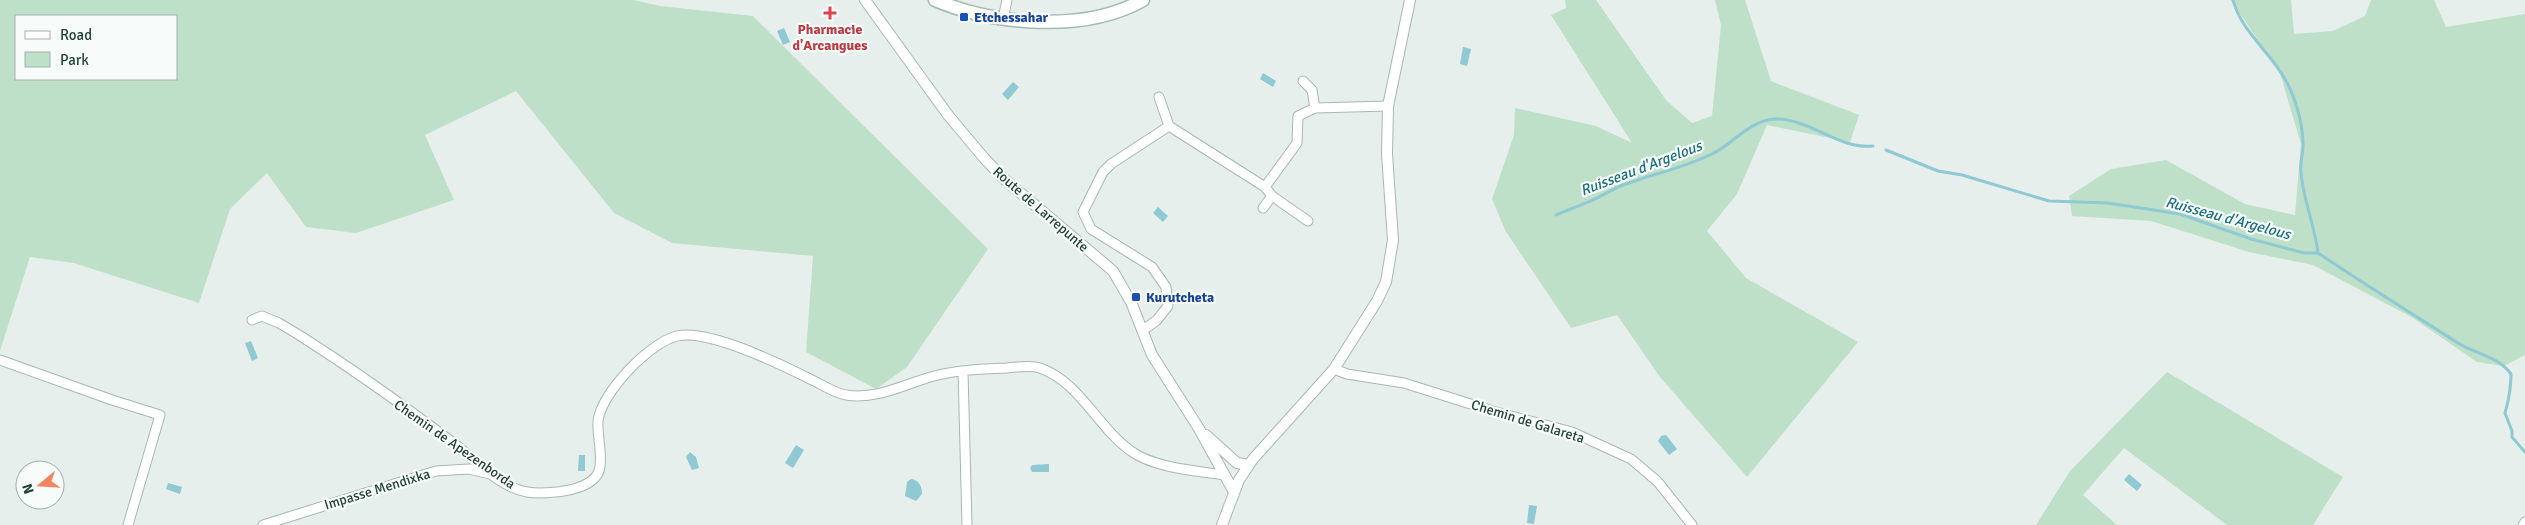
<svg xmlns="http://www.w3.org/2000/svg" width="2525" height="525" font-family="Signika,sans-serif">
<rect width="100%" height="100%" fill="#e6efeb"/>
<path fill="#bfe0c8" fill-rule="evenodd" d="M0,0H634L660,6L753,16L988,249L907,367L876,389L806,352L813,256L672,243L614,213L516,91L425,135L454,200L356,233L306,227L267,173L230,209L199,303L74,263L30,257L0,351ZM176,16V79H16V16Z
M1565,0H1596L1666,100L1692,123L1712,116L1721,25L1715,0H1745L1771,81L1859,115L1850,142L1767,125L1737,194L1707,231L1746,278L1858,342L1747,477L1660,377L1617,315L1571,328L1506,232L1492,199L1514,135L1515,108L1596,126L1632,143L1551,15L1566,8Z
M2231,0H2291L2294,34L2333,31L2365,16L2371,0H2434L2446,27L2525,14V355L2504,366L2477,362L2413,318L2313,265L2249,252L2151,221L2072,216L2069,196L2111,169L2166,160L2245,204L2295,215L2301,144L2280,73Z
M2167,372L2343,477L2313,525H2227L2124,448L2083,495L2117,525H2036L2070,471Z"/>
<path fill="#8ec9d4" d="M784,28L790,42L783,45L777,31Z
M1463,47L1471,49L1467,66L1460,64Z
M1263,73L1276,81L1273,87L1260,79Z
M1013,82L1019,87L1008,100L1002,94Z
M1158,207L1168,216L1163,222L1153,213Z
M251,341L258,358L252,361L245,343Z
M1666,435L1677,449L1669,455L1658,441L1661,436Z
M796,445L804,450L793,468L785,463Z
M690,452L696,457L699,468L692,470L686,457Z
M579,455H585V471H578Z
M1049,464V472H1032L1030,468L1032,465Z
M2129,474L2142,485L2137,491L2124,480Z
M911,479C919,480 922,486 922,494L916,501L905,496L907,482Z
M168,483L182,487L180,494L166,489Z
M1529,505L1537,506L1534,524L1527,523Z"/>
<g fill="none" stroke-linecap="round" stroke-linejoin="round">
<path stroke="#8ec9d4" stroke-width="3" d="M2233,0C2241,31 2270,52 2285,79C2296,98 2304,127 2303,149C2302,156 2300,164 2301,172C2303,200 2315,226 2318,253
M1886,150L1938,171L1962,175L2049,201L2108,203L2180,214L2251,239L2304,253H2318C2364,284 2411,313 2458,343C2475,354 2498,356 2511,374C2511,388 2509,399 2505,413L2512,431V437L2525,452
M1556,215C1567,210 1577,207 1588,202C1602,197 1614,187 1629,183C1657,173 1686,167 1712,154C1733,144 1750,120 1775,119C1809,118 1839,150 1873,146"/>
<g stroke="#a8b8b2" stroke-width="11">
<path id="minor" d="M1003,19L1007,0
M1303,81L1312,90L1315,108
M1159,97L1169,126L1265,187L1272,196L1308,221
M1265,187L1297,143L1298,116L1315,108L1388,106
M1263,208L1272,196
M252,320L262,316L279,323L299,335C351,368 403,405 452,442C475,459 498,487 527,492C546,495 598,492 600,466C602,451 597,435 598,421C601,393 650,342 677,336C709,329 780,364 810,379C821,384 834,393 846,395C878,400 904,384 934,376C957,370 982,369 1007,368C1017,367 1030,365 1040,368C1080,382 1098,428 1131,451C1154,468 1197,471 1224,475
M1142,331L1157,320L1168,306L1166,287L1152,267L1091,229L1083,212L1103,172L1111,164L1169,126
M0,360L112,400L160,415L128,525
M1334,369L1347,374L1404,383L1496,412L1572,432L1631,459L1658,482L1692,525
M963,371L967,525
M263,525L436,471L469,469L490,474
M2523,525L2525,522"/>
</g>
<g stroke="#a8b8b2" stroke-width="12">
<path id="tertiary" d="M865,0L948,115L984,158L1004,179L1113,271L1131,302L1152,355L1198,427L1234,492
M1206,435L1237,463L1249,465
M1222,525L1239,480L1253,459L1334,369L1377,301L1386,282L1393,240L1387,154L1388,106L1410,0"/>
</g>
<g stroke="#a4bbb3" stroke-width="15">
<path id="secondary" d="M935,0C994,25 1085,33 1143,0"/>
</g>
<use href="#minor" stroke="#fff" stroke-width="9"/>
<use href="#tertiary" stroke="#fff" stroke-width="10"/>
<use href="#secondary" stroke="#fff" stroke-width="12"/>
</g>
<path fill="#e0444e" stroke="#f7fbf9" stroke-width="2" d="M827.5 5.5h5v5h5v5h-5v5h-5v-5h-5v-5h5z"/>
<g fill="#1a4fb4" stroke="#f7fbf9" stroke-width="2">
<rect x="959" y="12" width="10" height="10" rx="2.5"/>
<rect x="1131" y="292" width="10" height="10" rx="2.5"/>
</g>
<g text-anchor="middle" stroke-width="4.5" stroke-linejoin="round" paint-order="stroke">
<g font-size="14" font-weight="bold" fill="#164399" stroke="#f7fbf9" text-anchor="start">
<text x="974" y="22">Etchessahar</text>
<text x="1146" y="302">Kurutcheta</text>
</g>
<g font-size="14" font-weight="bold" fill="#be3a42" stroke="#f7fbf9">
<text x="830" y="34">Pharmacie<tspan x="830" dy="16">d'Arcangues</tspan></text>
</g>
<g font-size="14" fill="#24423a" stroke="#f7fbf9">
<text transform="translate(1041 209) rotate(41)" y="5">Route de Larrepunte</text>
<text transform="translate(1528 421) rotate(17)" y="5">Chemin de Galareta</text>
<text transform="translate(455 444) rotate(35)" y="5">Chemin de Apezenborda</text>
<text transform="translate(377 489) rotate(-17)" y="5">Impasse Mendixka</text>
</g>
<g font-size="15" font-style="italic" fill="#1c6f80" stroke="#f7fbf9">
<text transform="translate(1641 168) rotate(-21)" y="5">Ruisseau d'Argelous</text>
<text transform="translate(2228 218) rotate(15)" y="5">Ruisseau d'Argelous</text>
</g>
</g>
<rect x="15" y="15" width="162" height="65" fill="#f7fbf9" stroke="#a3b1ad"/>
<rect x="25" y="31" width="25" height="8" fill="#ffffff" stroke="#a3b1ad"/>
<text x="60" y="40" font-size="15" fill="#24423a">Road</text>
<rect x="25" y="52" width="25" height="15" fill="#bfe0c8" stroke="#a3b1ad"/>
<text x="60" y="65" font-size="15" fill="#24423a">Park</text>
<g transform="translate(40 485) rotate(252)"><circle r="24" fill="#f7fbf9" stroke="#a3b1ad"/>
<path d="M0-4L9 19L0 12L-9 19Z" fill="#f4845f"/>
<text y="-8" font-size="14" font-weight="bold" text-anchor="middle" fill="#24423a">N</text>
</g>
</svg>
